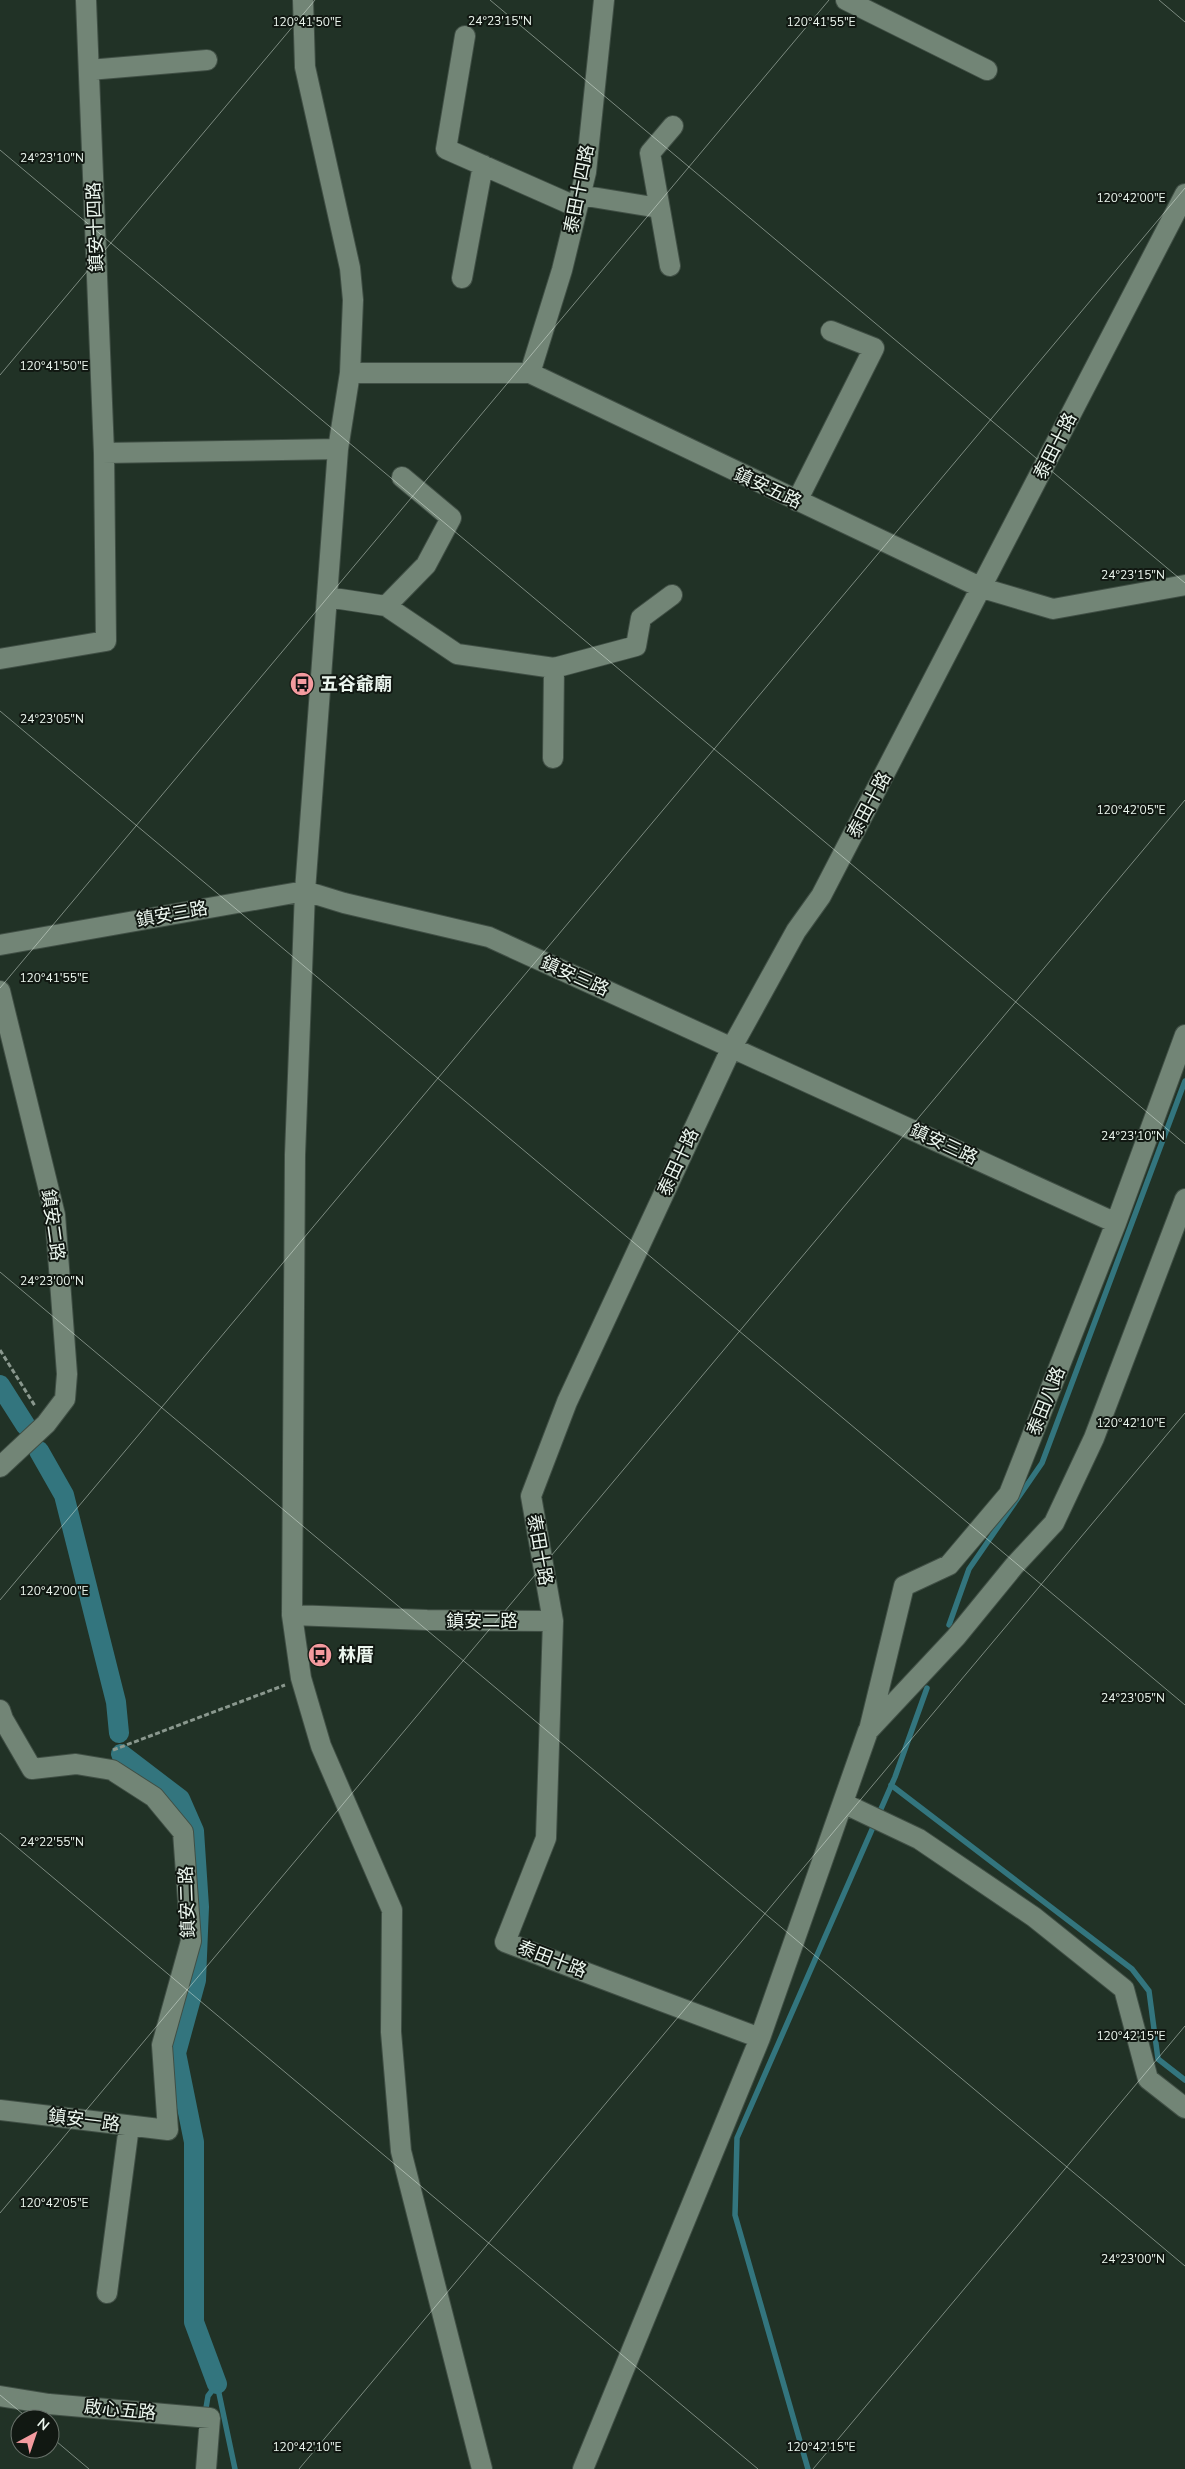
<svg xmlns="http://www.w3.org/2000/svg" width="1185" height="2469" font-family="'Nunito Sans','Noto Sans TC',sans-serif">
<rect width="100%" height="100%" fill="#213226"/>
<g fill="none" stroke-linecap="round" stroke-linejoin="round">
<path stroke="#33757e" stroke-width="5.5" d="M949,1625L969,1569L1042,1463L1185,1081
M891,1785L1132,1969L1149,1991L1158,2059L1185,2080
M217,2384L235,2469
M205,2414L208,2396L217,2384
M808,2469L735,2215L737,2138L895,1777L927,1688"/>
<path stroke="#33757e" stroke-width="20" d="M0,1385L26,1426
M39,1451L64,1495L116,1702L119,1733
M121,1754L180,1799L194,1831L199,1907L196,1980L176,2053L194,2142V2322L217,2384"/>
<g stroke="#404f45" stroke-width="22">
<path id="minor" d="M86,0L104,453L338,449
M303,0L305,67L350,268L353,300L350,373L338,449L305,891L295,1155L292,1615L301,1678L321,1746L392,1910L391,2032L401,2151L482,2469
M846,0L987,70
M465,36L446,149L577,207
M89,70L207,60
M580,195L659,208
M670,266L650,153L673,126
M462,278L483,165
M350,373H530L982,588L1053,609L1185,585
M530,373L562,270L586,172L604,0
M797,501L874,348L831,331
M327,597L386,606L457,654L554,668L636,646L641,618L672,595
M386,606L426,565L451,518L402,477
M0,659L106,641L104,453
M553,758L554,668
M0,945L305,891L344,903L489,937L1116,1223
M0,991L55,1215L67,1374L65,1399L46,1424L0,1467
M292,1615L427,1620L553,1621
M0,1710L3,1719L32,1769L76,1764L112,1770L154,1797L183,1832L191,1941L162,2045L168,2130L0,2110
M869,1730L904,1586L949,1565L1009,1494L1116,1223L1185,1035
M843,1803L919,1839L1034,1917L1124,1989L1148,2079L1185,2108
M760,2038L505,1942L546,1838L553,1621L531,1496L567,1402L732,1047L796,931L821,896L1185,194
M107,2293L129,2126
M0,2396L49,2404L210,2418L206,2469
M583,2469L760,2038L868,1731L956,1637L1014,1566L1054,1523L1094,1438L1185,1199"/>
</g>
<path stroke="#8a988e" stroke-width="3" stroke-dasharray="5 2.5" stroke-linecap="butt" d="M0,1350L35,1406
M113,1750L285,1685"/>
<use href="#minor" stroke="#728576" stroke-width="20"/>
</g>
<path fill="none" stroke="#ebf6ee" stroke-width="1" stroke-opacity="0.45" d="M490,0L1185,583M1159,0L1185,22M0,150L1185,1144M0,375L315,0M0,711L1185,1705M0,988L829,0M0,1272L1185,2266M0,1600L1185,188M0,1833L758,2469M0,2213L1185,800M0,2395L29,2419M50,2436L89,2469M299,2469L1185,1413M813,2469L1185,2026"/>
<defs>
<g id="bus-disc" transform="scale(1.25)"><circle r="9.5" fill="#f49b9f" stroke="#111812"/><path d="M-5-6H5V4H4V6H2V4H-2V6H-4V4H-5ZM-3.5-4V0h7V-4ZM-3.5 1.2v1.5H-2V1.2ZM2 1.2v1.5H3.5V1.2Z" fill="#111"/></g>
</defs>
<g fill-rule="evenodd">
<use href="#bus-disc" x="302" y="684"/>
<use href="#bus-disc" x="320" y="1655"/>
</g>
<g text-anchor="middle" stroke-width="4" stroke-linejoin="round" paint-order="stroke">
<g font-size="18" fill="#ebf6ee" stroke="#111812">
<text transform="translate(579 189) rotate(-79)" y="6">泰田十四路</text>
<text transform="translate(95 227) rotate(-92)" y="6">鎮安十四路</text>
<text transform="translate(1055 446) rotate(-63)" y="6">泰田十路</text>
<text transform="translate(768 488) rotate(25)" y="6">鎮安五路</text>
<text transform="translate(869 805) rotate(-62)" y="6">泰田十路</text>
<text transform="translate(172 914) rotate(-10)" y="6">鎮安三路</text>
<text transform="translate(575 976) rotate(24)" y="6">鎮安三路</text>
<text transform="translate(944 1144) rotate(25)" y="6">鎮安三路</text>
<text transform="translate(678 1162) rotate(-65)" y="6">泰田十路</text>
<text transform="translate(53 1225) rotate(82)" y="6">鎮安二路</text>
<text transform="translate(1046 1401) rotate(-68)" y="6">泰田八路</text>
<text transform="translate(540 1550) rotate(80)" y="6">泰田十路</text>
<text x="482" y="1627">鎮安二路</text>
<text transform="translate(187 1902) rotate(-92)" y="6">鎮安二路</text>
<text transform="translate(552 1959) rotate(21)" y="6">泰田十路</text>
<text transform="translate(84 2120) rotate(7)" y="6">鎮安一路</text>
<text transform="translate(120 2410) rotate(5)" y="6">啟心五路</text>
</g>
<g font-size="18" font-weight="bold" fill="#ebf6ee" stroke="#111812" text-anchor="start">
<text x="320" y="690">五谷爺廟</text>
<text x="338" y="1661">林厝</text>
</g>
</g>
<g font-size="12" text-anchor="middle" fill="#ebf6ee" stroke="#111812" stroke-width="4" stroke-linejoin="round" paint-order="stroke">
<text x="500" y="25">24°23'15"N</text>
<text x="307" y="26">120°41'50"E</text>
<text x="821" y="26">120°41'55"E</text>
<text x="52" y="162">24°23'10"N</text>
<text x="1131" y="202">120°42'00"E</text>
<text x="54" y="370">120°41'50"E</text>
<text x="1133" y="579">24°23'15"N</text>
<text x="52" y="723">24°23'05"N</text>
<text x="1131" y="814">120°42'05"E</text>
<text x="54" y="982">120°41'55"E</text>
<text x="1133" y="1140">24°23'10"N</text>
<text x="52" y="1285">24°23'00"N</text>
<text x="1131" y="1427">120°42'10"E</text>
<text x="54" y="1595">120°42'00"E</text>
<text x="1133" y="1702">24°23'05"N</text>
<text x="52" y="1846">24°22'55"N</text>
<text x="1131" y="2040">120°42'15"E</text>
<text x="54" y="2207">120°42'05"E</text>
<text x="1133" y="2263">24°23'00"N</text>
<text x="307" y="2451">120°42'10"E</text>
<text x="821" y="2451">120°42'15"E</text>
</g>
<g transform="translate(35 2434) rotate(40)"><circle r="24" fill="#111812" stroke="#68716a"/>
<path d="M0-4L9 19L0 12L-9 19Z" fill="#f49b9f"/>
<text y="-8" font-size="14" font-weight="bold" text-anchor="middle" fill="#ebf6ee">N</text>
</g>
</svg>
